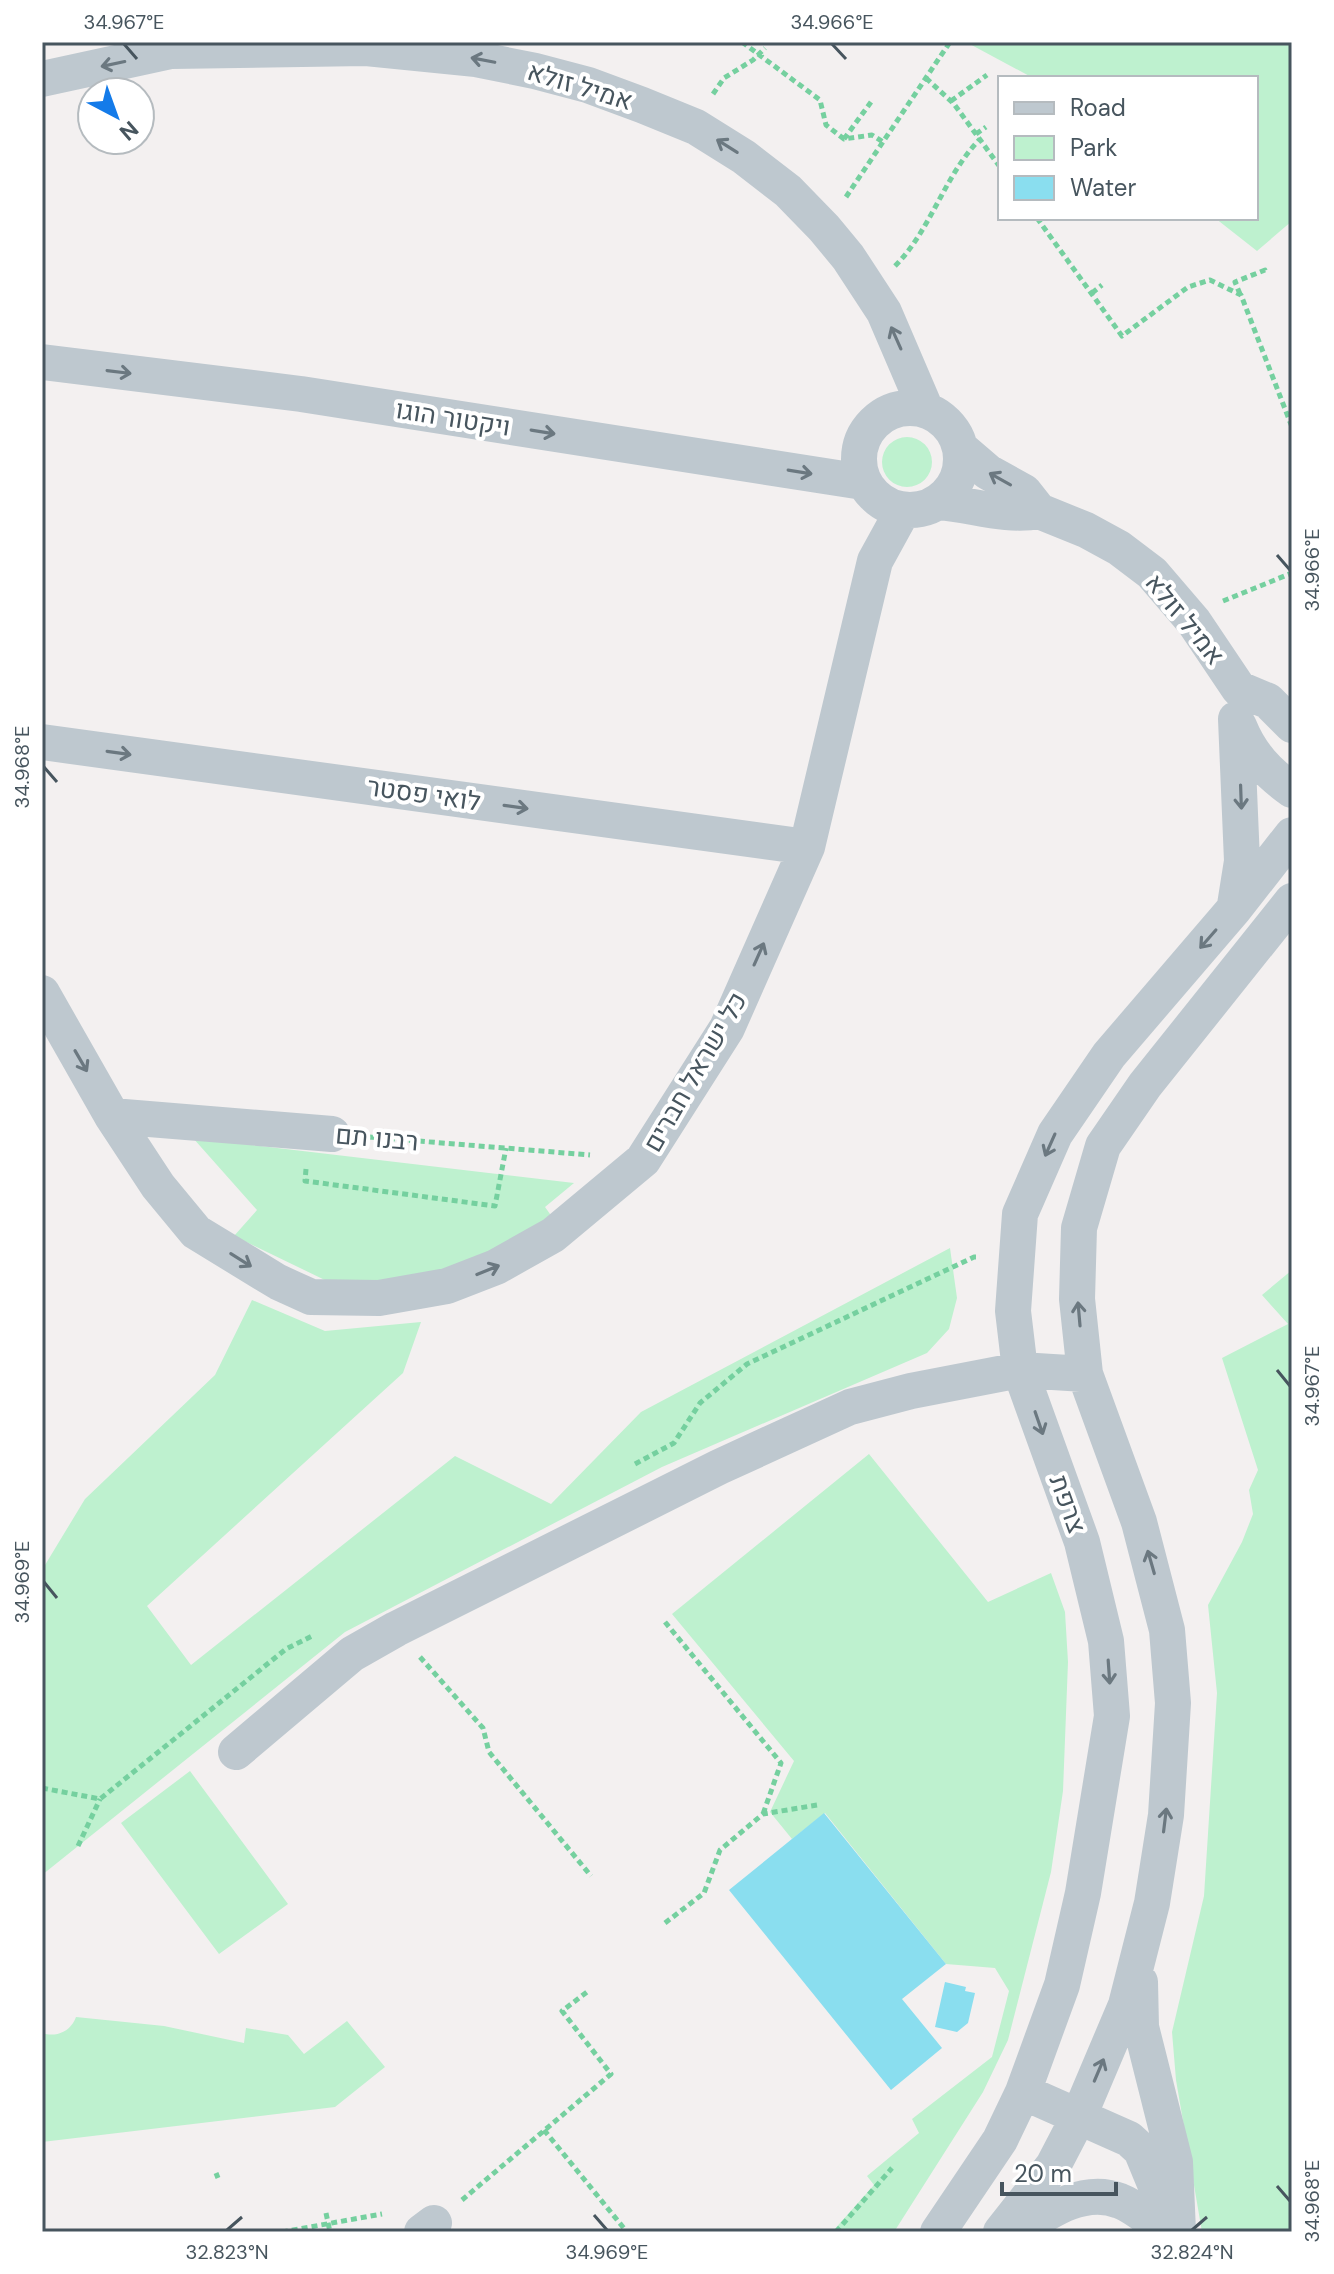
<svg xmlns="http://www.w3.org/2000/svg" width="1334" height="2274" font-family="'DM Sans',Heebo,sans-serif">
<rect width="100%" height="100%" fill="#f3f0f0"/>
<path fill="#bef1cf" d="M966,42H1292V221L1257,251L1215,218H1256V78H1033Z
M882 462a25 25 0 1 1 50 0a25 25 0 1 1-50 0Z
M193,1138L574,1183L545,1207L555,1221L449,1276L331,1283L234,1236L257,1210Z
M950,1248L957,1298L949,1329L927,1353L662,1467L345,1632L42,1875V1570L85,1499L215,1375L252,1300L325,1331L421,1322L403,1373L147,1606L191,1665L455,1456L551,1504L641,1412Z
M1292,1270V2232H1202L1176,2080L1172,2032L1204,1896L1217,1693L1208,1605L1242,1542L1253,1514L1249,1490L1258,1470L1222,1358L1288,1324L1262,1295Z
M869,1454L988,1602L1051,1573L1065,1612L1068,1662L1063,1791L1051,1872L1008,2040L983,2092L894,2232H832L874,2185L867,2176L919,2133L912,2119L992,2057L1009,1991L995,1968L946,1964L825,1813L792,1839L770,1812L794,1761L672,1614Z
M190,1771L288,1904L219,1954L121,1823Z
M76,2017L164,2026L244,2043L246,2028L288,2035L304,2054L347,2021L385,2067L335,2107L42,2142V2033C57,2038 71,2031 76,2017Z"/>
<path fill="#8adeef" d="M824,1813L946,1964L902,1999L942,2048L891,2090L729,1890Z
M945,1982L966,1987L965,1991L975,1993L968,2023L957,2032L935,2027Z"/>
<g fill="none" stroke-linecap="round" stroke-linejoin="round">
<path stroke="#75d09f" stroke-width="5" stroke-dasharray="6 4" stroke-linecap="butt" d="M742,42L820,100L826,125L844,139L872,135L883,142
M926,78L954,104L1000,167
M713,94L724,78L753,60L765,48
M951,101L987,75
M976,134L986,127
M844,139L871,102
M846,197L950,42
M1037,218L1122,336L1188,287L1210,280L1241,295L1292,427
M895,266C931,230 944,176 980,139
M1092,293L1102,285
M1240,294L1235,282L1265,270L1267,274
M1223,601L1292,573
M369,1137L590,1155
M306,1169L305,1181L495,1206L506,1148
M635,1464L674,1443L700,1403L747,1364L974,1257H980
M665,1622L781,1763L763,1814
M420,1657L483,1728L489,1752L591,1876
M42,1788L100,1799L286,1649L312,1636
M78,1846L100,1799
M665,1923L704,1893L720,1850L763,1814L817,1805
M544,2130L627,2232
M216,2173L218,2178
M462,2200L611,2074L562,2011L587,1992
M326,2213L330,2232
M227,2231V2232
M282,2232L382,2214
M836,2232L892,2168"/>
<path stroke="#bec8cf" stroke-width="36" d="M42,79L171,51L366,48L476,59L535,71L588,85L642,105L696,127L744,157L788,191L824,228L848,257L884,312L926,410
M42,362L301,394L863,482
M859 459a51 51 0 1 1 102 0a51 51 0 1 1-102 0Z
M960,448L988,472L1024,492L1039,511L1086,530L1119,548L1152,573L1194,622L1239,689L1268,701L1292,725
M940,502C973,505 1006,517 1039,511
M1239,726C1250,754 1268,773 1292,790
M42,742L807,847
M1235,905L1242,861L1236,719
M42,993L112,1116L158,1186L196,1232L278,1282L311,1297L379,1298L447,1286L496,1267L553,1235L643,1160L727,1028L807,847L875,561L903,510
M112,1116L332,1134
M236,1752L352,1654L396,1629L719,1467L850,1407L911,1391L1020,1370L1085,1374
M1140,1982L1141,2027L1175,2162L1178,2232
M1023,2092L1129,2139L1141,2150L1169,2218
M422,2232L434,2223
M938,2232L1000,2140L1023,2092L1062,1985L1083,1893L1112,1716L1106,1641L1082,1542L1020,1370L1013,1311L1020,1214L1055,1134L1109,1055L1235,908L1292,835
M1001,2232L1053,2166L1079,2116L1126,2005L1152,1903L1166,1815L1173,1703L1167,1630L1139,1522L1085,1374L1077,1299L1079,1228L1103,1146L1145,1085L1292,901
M1017,2232C1046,2213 1083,2186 1120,2201C1136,2207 1152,2222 1167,2232"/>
</g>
<defs><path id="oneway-shaft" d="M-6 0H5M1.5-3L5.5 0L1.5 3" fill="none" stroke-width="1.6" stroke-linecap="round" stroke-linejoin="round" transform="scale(2)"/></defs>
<g stroke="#6b7880">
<use href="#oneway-shaft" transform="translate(483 60) rotate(-169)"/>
<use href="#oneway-shaft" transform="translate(113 64) rotate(168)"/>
<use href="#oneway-shaft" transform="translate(727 146) rotate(-148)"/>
<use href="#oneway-shaft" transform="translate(896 338) rotate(-114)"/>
<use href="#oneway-shaft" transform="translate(119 372) rotate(7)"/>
<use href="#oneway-shaft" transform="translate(543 432) rotate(9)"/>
<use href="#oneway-shaft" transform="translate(800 472) rotate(9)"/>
<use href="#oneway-shaft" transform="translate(1000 479) rotate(-151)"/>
<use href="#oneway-shaft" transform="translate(119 753) rotate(8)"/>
<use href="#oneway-shaft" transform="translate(1241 797) rotate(88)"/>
<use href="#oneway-shaft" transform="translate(516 807) rotate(8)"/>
<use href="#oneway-shaft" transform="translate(1208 939) rotate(131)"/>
<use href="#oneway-shaft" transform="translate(759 954) rotate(-66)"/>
<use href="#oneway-shaft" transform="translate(81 1061) rotate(60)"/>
<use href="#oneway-shaft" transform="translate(1050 1145) rotate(114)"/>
<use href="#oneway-shaft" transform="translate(241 1260) rotate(32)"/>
<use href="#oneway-shaft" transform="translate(488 1270) rotate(-22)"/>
<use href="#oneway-shaft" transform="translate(1079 1314) rotate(-95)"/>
<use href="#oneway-shaft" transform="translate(1039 1423) rotate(71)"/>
<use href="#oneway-shaft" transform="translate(1151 1562) rotate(-106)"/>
<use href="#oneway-shaft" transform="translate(1109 1672) rotate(86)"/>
<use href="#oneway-shaft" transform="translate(1165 1820) rotate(-83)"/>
<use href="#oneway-shaft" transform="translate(1099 2070) rotate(-67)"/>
</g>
<path fill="none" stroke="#47555e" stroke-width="3" d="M124,44L137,59M832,44L846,59M1277,555L1290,570M44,767L57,782M1277,1370L1290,1386M44,1582L57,1598M1277,2186L1290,2201M594,2215L607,2230M227,2230L242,2217M1192,2230L1207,2217"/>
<g text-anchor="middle" stroke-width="8" stroke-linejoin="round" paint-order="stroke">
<g font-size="26" fill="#47555e" stroke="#fff">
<text transform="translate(580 86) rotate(17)" y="9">אמיל זולא</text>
<text transform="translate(453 418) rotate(9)" y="9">ויקטור הוגו</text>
<text transform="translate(1185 619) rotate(51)" y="9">אמיל זולא</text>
<text transform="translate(424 794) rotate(8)" y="9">לואי פסטר</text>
<text transform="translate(695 1072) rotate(-60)" y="9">כל ישראל חברים</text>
<text transform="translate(377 1138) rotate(5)" y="9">רבנו תם</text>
<text transform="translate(1068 1504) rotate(70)" y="9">צרפת</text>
</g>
</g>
<rect width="1334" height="2274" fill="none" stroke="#ffffff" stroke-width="88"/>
<rect x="998" y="76" width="260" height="144" fill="#ffffff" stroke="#b5bbbf" stroke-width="2"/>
<rect x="1014" y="102" width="40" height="12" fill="#bec8cf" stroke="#b5bbbf" stroke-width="2"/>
<text x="1070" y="116" font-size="24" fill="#47555e">Road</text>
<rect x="1014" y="136" width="40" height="24" fill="#bef1cf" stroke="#b5bbbf" stroke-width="2"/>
<text x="1070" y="156" font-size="24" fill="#47555e">Park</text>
<rect x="1014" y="176" width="40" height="24" fill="#8adeef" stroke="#b5bbbf" stroke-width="2"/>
<text x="1070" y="196" font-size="24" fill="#47555e">Water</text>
<g transform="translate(116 116) rotate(139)"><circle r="38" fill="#ffffff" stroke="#b5bbbf" stroke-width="2"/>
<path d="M0-6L14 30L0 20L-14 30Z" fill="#147be9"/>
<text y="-12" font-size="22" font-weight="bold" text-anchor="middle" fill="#47555e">N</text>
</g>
<path d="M1002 2182v12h114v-12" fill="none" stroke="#47555e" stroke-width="4"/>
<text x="1014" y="2182" font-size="24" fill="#47555e" stroke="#ffffff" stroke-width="6" paint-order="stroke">20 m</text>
<rect x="44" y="44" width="1246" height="2186" fill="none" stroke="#47555e" stroke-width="3"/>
<g font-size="20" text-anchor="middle" fill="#47555e">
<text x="124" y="29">34.967°E</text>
<text x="832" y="29">34.966°E</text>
<text transform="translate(1312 570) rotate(-90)" y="7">34.966°E</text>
<text transform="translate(22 767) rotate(-90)" y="7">34.968°E</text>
<text transform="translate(1312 1386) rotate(-90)" y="7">34.967°E</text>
<text transform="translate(22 1582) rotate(-90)" y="7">34.969°E</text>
<text transform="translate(1312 2201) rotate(-90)" y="7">34.968°E</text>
<text x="227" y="2259">32.823°N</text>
<text x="607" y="2259">34.969°E</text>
<text x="1192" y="2259">32.824°N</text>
</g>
</svg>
